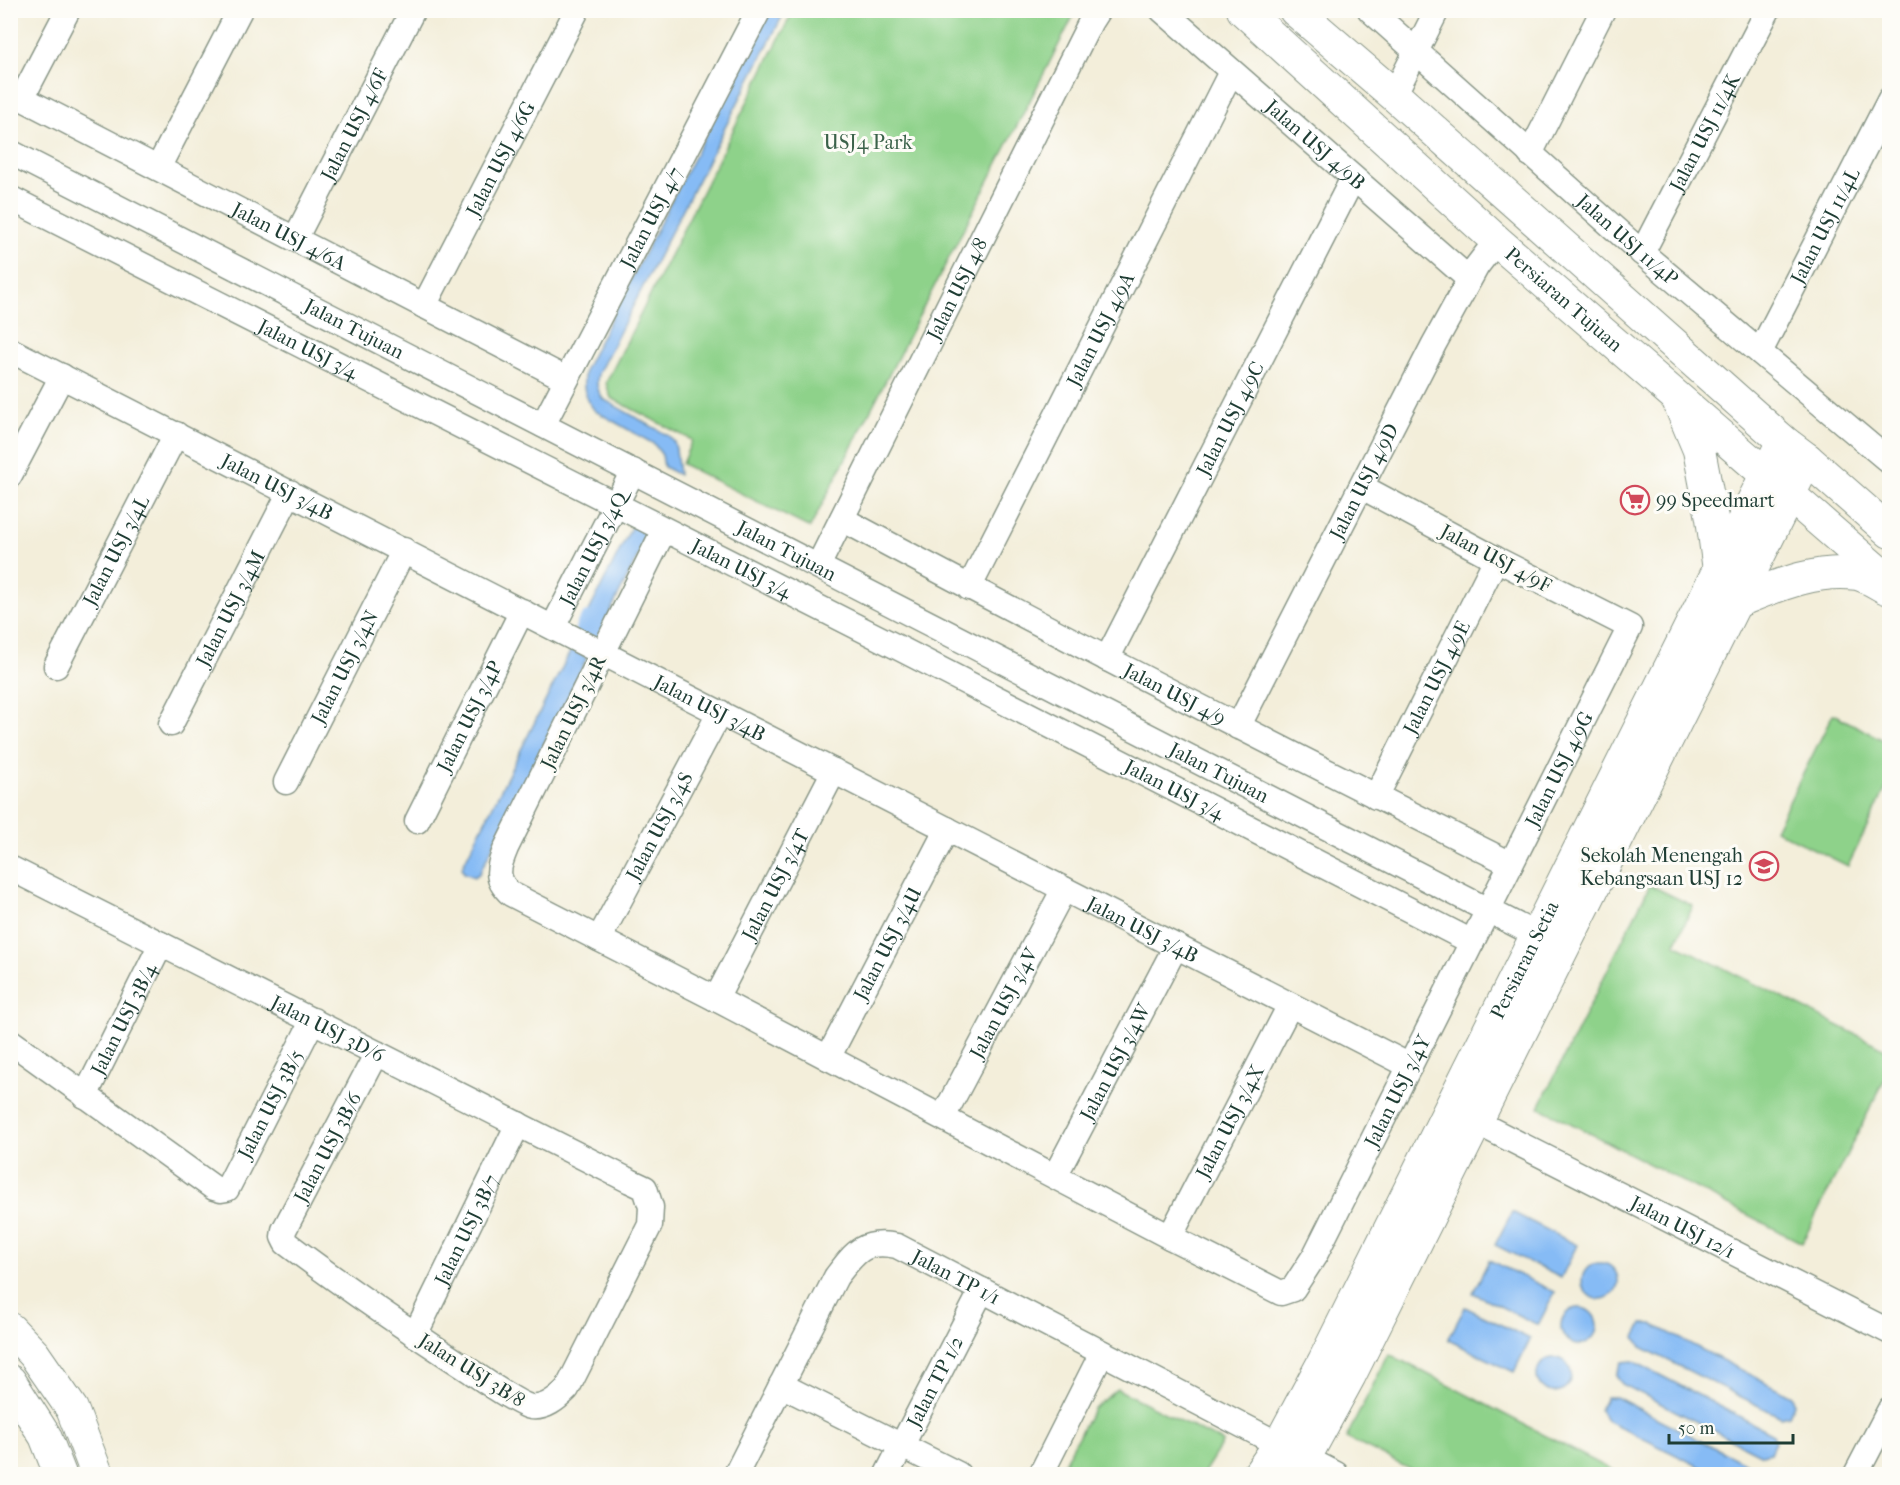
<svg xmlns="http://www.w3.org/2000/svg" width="1900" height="1485" font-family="'IM FELL French Canon',serif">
<rect width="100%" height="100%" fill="#fdfcf7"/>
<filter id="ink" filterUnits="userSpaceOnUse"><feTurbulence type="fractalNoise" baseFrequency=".0167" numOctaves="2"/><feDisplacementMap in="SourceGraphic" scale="12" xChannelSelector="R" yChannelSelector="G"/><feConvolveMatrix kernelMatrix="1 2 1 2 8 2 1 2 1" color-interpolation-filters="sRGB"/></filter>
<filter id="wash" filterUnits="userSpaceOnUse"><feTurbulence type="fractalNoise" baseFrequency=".008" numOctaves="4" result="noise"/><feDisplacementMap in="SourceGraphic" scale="24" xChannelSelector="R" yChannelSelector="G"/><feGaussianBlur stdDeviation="1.35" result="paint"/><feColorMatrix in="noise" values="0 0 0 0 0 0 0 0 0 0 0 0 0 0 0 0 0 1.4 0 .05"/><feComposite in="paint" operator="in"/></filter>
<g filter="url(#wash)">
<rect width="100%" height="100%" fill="#f3eeda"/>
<path fill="#8ed28a" stroke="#56885f" stroke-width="1.5" d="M793,11H1076L810,528L682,464L692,440L611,398L606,383Z
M1833,714L1889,743V782L1848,866L1775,830Z
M1650,885L1693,906L1675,944L1889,1051V1071L1802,1243L1539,1107Z
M1389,1354L1619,1474H1420L1346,1438Z
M1117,1389L1223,1442L1203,1474H1058L1093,1409Z"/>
<path fill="#86bbf5" stroke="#527c94" stroke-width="1.5" d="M769,11H785L598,374C596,384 597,390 603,399L669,436L674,442L676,449L679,475L664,467L662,455L654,444L595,411C584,397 582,386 585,369Z
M632,526L649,534L602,628L599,629L586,623L585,619Z
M571,650L586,657V660L479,874L474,877L464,873L462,867Z
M1512,1212L1577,1245L1561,1278L1495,1245Z
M1489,1260L1555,1292L1538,1325L1473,1293Z
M1582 1281a18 18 0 1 1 36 0a18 18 0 1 1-36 0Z
M1465,1307L1530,1339L1514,1372L1448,1340Z
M1561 1326a18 18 0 1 1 36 0a18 18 0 1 1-36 0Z
M1642,1324H1652L1792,1396L1794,1404L1789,1415L1781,1417L1641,1347L1635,1337Z
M1537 1375a17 17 0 1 1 34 0a17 17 0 1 1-34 0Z
M1633,1361L1773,1434L1775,1442L1770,1453L1762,1455L1622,1384L1616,1375L1622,1362Z
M1606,1397H1616L1756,1469L1758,1474H1714L1606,1420L1600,1410Z"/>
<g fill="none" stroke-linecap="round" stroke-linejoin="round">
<path stroke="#86bbf5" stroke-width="30" d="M590,630L592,626"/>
</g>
</g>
<g filter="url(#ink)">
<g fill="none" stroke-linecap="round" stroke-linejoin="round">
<g stroke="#899687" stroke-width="27">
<g id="minor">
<path id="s1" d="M1162,10L1469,279"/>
<path id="s2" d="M1370,10L1642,253L1890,462"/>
<path id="s3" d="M10,92L566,379"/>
<path d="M1394,95L1437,10"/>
<path d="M22,98L68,10"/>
<path id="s4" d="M10,152L1550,942"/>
<path d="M1530,154L1603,10"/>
<path d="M158,168L240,10"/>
<path id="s5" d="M10,198L897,647L1472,942"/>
<path id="s6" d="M295,239L413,10"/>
<path id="s7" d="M1642,253L1768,10"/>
<path id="s8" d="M424,306L577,10"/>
<path id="s9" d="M10,350L1410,1066"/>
<path id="s10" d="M1760,352L1890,99"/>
<path id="s11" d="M543,425L759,10"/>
<path d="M10,475L62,376"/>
<path id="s12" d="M842,519C1063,638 1287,752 1511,864"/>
<path id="s13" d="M664,530L506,848C498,867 494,879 511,894L716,999L1170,1237L1281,1293L1293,1289L1315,1255L1630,627L1496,559L1362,487"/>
<path id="s14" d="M818,566L1091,21L1098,10"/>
<path id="s15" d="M969,588L1231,72"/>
<path id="s16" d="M553,627L633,471"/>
<path id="s17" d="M1107,659L1353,178"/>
<path id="s18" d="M56,666L176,434"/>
<path id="s19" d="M171,724L290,492"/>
<path id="s20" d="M1238,727L1434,344L1477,266L1487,253L1498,242"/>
<path id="s21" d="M286,782L404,550"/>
<path id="s22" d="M1376,797L1496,559"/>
<path id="s23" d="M417,821L522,611"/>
<path id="s24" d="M10,868L630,1181L645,1188L651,1207L650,1225L567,1389C557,1399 545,1409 531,1407C520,1405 483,1380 472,1372C409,1331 347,1289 286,1243L283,1237L284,1230L377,1053"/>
<path id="s25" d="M599,939L720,712"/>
<path id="s26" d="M716,999L834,771"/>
<path id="s27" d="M10,1041L214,1188L221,1190L227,1189L313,1020"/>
<path id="s28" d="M828,1058L947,829"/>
<path id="s29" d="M85,1096L161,944"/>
<path id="s30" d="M943,1117L1064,889"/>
<path id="s31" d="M1476,1122L1890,1332"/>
<path id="s32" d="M1055,1176L1176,946"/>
<path id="s33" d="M1170,1237L1290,1005"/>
<path id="s34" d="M415,1335L518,1124"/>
<path d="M781,1385L958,1474"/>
<path id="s35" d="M736,1474L836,1277C855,1252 864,1239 897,1246L1336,1474"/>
<path id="s36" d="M887,1474L982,1290"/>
<path d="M1041,1474L1102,1353"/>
<path d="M1856,1474L1890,1409"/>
</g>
</g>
<g stroke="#899687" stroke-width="34">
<g id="major">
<path id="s37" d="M1243,10L1498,242L1890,582"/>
<path d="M1295,10L1394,95L1783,441L1807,459L1890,532"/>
<path d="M1678,400L1699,450L1712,518L1719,570"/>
<path d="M1736,602C1774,587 1815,568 1857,574C1866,576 1877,583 1886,588"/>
<path d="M10,1329L34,1354L72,1409L97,1474"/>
<path d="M10,1381L45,1436L60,1474"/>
<path id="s38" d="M1259,1474L1279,1445L1324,1361L1783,441"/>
<path d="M1296,1474L1350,1375L1807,459"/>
</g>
</g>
<use href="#minor" stroke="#fff" stroke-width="24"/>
<use href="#major" stroke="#fff" stroke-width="32"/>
</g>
</g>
<defs>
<g id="supermarket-ring" transform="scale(1.5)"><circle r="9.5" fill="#fdfcf7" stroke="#d1495b" stroke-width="1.5"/><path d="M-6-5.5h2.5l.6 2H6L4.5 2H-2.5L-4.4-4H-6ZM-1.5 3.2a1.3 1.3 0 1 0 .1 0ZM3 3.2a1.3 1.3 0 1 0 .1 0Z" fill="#d1495b"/></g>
<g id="school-ring" transform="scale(1.5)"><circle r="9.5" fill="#fdfcf7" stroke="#d1495b" stroke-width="1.5"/><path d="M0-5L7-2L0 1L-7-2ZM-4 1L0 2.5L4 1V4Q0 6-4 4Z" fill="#d1495b"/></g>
</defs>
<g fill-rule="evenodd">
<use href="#supermarket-ring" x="1635" y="500"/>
<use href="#school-ring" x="1764" y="866"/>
</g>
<g text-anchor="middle" stroke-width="6" stroke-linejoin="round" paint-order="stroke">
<g font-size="20" fill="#1f3d34" stroke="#fdfcf7">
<text dy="7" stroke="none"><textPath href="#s6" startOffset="129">Jalan USJ 4/6F</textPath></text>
<text dy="7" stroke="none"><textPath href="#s7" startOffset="136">Jalan USJ 11/4K</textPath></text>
<text dy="7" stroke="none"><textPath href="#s1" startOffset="204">Jalan USJ 4/9B</textPath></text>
<text dy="7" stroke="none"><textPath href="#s8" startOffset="166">Jalan USJ 4/6G</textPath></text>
<text dy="7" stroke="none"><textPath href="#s11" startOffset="234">Jalan USJ 4/7</textPath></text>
<text dy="7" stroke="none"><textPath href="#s10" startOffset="142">Jalan USJ 11/4L</textPath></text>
<text dy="7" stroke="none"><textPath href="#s3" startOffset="314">Jalan USJ 4/6A</textPath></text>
<text dy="7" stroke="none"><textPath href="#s2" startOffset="345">Jalan USJ 11/4P</textPath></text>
<text dy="7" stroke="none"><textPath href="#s14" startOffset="310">Jalan USJ 4/8</textPath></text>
<text dy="7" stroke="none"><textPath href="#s37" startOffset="432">Persiaran Tujuan</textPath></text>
<text dy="7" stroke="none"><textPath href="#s4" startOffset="387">Jalan Tujuan</textPath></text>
<text dy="7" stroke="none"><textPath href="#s15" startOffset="290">Jalan USJ 4/9A</textPath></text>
<text dy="7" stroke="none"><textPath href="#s5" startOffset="334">Jalan USJ 3/4</textPath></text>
<text dy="7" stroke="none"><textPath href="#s17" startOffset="270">Jalan USJ 4/9C</textPath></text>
<text dy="7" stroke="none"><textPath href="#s20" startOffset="276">Jalan USJ 4/9D</textPath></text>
<text dy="7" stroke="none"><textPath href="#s9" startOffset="300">Jalan USJ 3/4B</textPath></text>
<text dy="7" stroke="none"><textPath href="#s16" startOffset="88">Jalan USJ 3/4Q</textPath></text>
<text dy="7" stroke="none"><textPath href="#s18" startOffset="130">Jalan USJ 3/4L</textPath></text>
<text dy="7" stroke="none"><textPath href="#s4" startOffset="873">Jalan Tujuan</textPath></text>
<text transform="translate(1496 558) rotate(28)" y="7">Jalan USJ 4/9F</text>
<text dy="7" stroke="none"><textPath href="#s5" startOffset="820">Jalan USJ 3/4</textPath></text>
<text dy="7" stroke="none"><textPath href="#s19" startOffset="130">Jalan USJ 3/4M</textPath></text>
<text dy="7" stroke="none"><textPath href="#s21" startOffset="129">Jalan USJ 3/4N</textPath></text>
<text dy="7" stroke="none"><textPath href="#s22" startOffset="134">Jalan USJ 4/9E</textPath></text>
<text dy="7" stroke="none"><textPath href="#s12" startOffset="376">Jalan USJ 4/9</textPath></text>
<text dy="7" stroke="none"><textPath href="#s9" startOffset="786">Jalan USJ 3/4B</textPath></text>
<text transform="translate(573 712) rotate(-64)" y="7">Jalan USJ 3/4R</text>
<text dy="7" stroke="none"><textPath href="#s23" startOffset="117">Jalan USJ 3/4P</textPath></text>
<text dy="7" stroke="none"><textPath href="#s13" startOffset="1870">Jalan USJ 4/9G</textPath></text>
<text dy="7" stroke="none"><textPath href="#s4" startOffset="1359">Jalan Tujuan</textPath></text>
<text dy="7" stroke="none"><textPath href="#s5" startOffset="1306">Jalan USJ 3/4</textPath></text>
<text dy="7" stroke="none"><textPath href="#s25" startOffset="128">Jalan USJ 3/4S</textPath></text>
<text dy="7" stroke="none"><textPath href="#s26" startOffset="129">Jalan USJ 3/4T</textPath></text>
<text dy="7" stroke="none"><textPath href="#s9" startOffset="1272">Jalan USJ 3/4B</textPath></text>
<text dy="7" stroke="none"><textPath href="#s28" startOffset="129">Jalan USJ 3/4U</textPath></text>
<text dy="7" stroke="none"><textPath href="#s38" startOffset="579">Persiaran Setia</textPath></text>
<text dy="7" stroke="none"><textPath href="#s30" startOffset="129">Jalan USJ 3/4V</textPath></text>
<text dy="7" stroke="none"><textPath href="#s29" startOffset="86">Jalan USJ 3B/4</textPath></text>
<text dy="7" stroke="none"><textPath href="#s24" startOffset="356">Jalan USJ 3D/6</textPath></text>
<text dy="7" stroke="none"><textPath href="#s32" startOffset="129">Jalan USJ 3/4W</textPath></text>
<text dy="7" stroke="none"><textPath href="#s13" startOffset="1510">Jalan USJ 3/4Y</textPath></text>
<text dy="7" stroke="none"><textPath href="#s27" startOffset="360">Jalan USJ 3B/5</textPath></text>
<text dy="7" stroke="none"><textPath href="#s33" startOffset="130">Jalan USJ 3/4X</textPath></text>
<text dy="7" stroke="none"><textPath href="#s24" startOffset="1377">Jalan USJ 3B/6</textPath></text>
<text dy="7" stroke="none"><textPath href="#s31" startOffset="232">Jalan USJ 12/1</textPath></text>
<text dy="7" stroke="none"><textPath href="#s34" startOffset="117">Jalan USJ 3B/7</textPath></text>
<text dy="7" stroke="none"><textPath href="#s35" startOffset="362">Jalan TP 1/1</textPath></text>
<text transform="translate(472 1370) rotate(32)" y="7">Jalan USJ 3B/8</text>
<text dy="7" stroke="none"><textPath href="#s36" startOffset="104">Jalan TP 1/2</textPath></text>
</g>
<g font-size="20" fill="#3b624a" stroke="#fdfcf7">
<text x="868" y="149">USJ4 Park</text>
</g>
<g font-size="20" fill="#1f3d34" stroke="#fdfcf7" text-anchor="start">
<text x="1656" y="507">99 Speedmart</text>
<text x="1743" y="862" text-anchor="end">Sekolah Menengah<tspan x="1743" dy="23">Kebangsaan USJ 12</tspan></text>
</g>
</g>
<rect width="1900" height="1485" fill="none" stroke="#fdfcf7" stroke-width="36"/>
<path d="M1669 1434v9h124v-9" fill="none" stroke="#1f3d34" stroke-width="3"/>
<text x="1678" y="1434" font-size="18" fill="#1f3d34" stroke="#fdfcf7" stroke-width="4.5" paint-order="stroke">50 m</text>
</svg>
